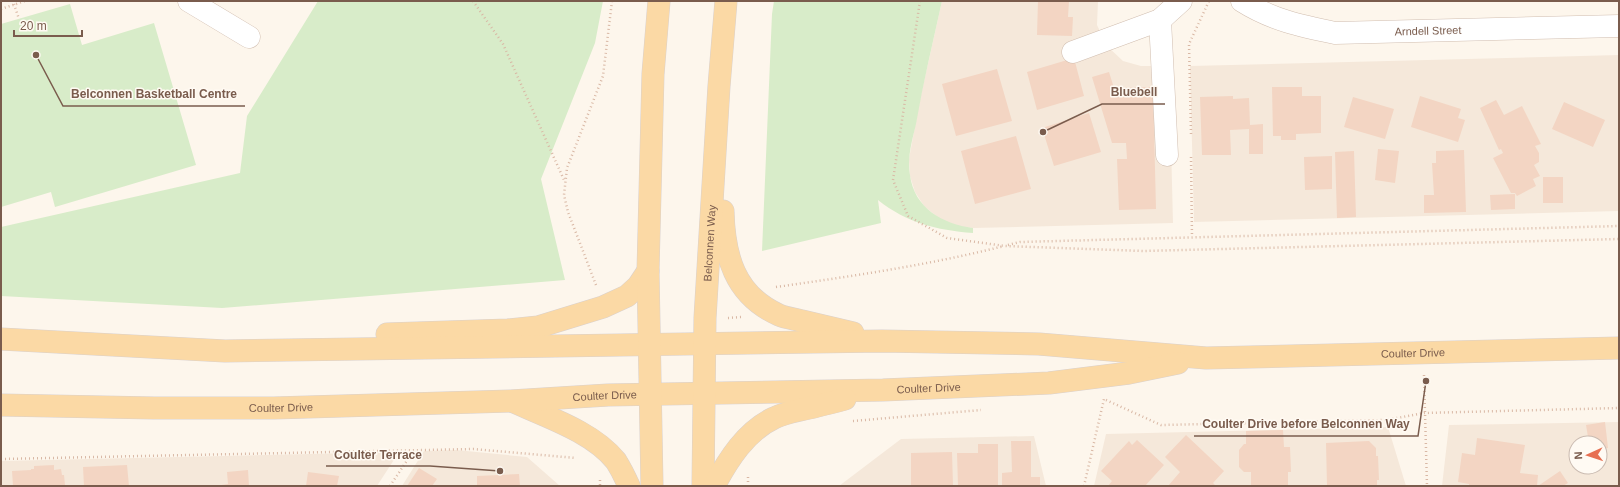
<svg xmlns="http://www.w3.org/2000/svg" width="1620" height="487" font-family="Helvetica,sans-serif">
<rect width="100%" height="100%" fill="#fdf6ec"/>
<path fill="#f5e8da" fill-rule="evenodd" d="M942,1H1098L1097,25L1107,46L1123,61L1141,66H1169L1173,223L973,228L956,226L941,220L924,206L915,192L910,176L909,159L919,104Z
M1619,55V211L1194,222L1190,66Z
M1619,422V486H1442L1449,425ZM1576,443H1600V467H1576Z
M1388,427L1406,486H1094L1106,434Z
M1034,436L1046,486H839L901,439Z
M456,450L527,457L560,486H402L424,451Z
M399,452L377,486H1V461Z"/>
<path fill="#d8ecc9" d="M318,1H603L595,43L541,179L565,280L222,308L1,296V227L240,173L247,116Z
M774,1H942C933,42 923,83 916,124C912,141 907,158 910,175C914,208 943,224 973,228V233C936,230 907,223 878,200L881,223L762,251L772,14Z
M70,4L82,45L154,23L196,165L55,207L51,192L1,207V24Z"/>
<path fill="#f3d5c3" d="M1038,1H1069L1068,17H1073L1072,36L1037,35Z
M1074,58L1084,96L1037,110L1027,72Z
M997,69L1012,121L956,136L942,84Z
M1109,72L1114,88L1153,87L1156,209L1119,210L1117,159H1127L1126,143H1112L1092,77Z
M1272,87H1302V96H1321V133L1296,134V140H1281V136H1273Z
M1233,96V99L1249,98L1250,125L1263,124V154H1249V129L1230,130L1231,155H1202L1200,97Z
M1420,96L1461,109L1458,118L1465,120L1458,142L1411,127Z
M1353,97L1394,109L1385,139L1344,127Z
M1496,100L1504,115L1522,106L1541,144L1535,146L1539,153V162L1534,165L1540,176L1533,179L1536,186L1517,196L1515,193H1511L1493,158L1503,153L1501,149L1499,150L1480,108Z
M1564,102L1605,120L1593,147L1552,129Z
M1089,113L1101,152L1054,166L1042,128Z
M1016,136L1031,189L975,204L961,151Z
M1378,149L1399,151L1395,183L1375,180Z
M1464,150L1466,212L1424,213V195H1434L1432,163H1436V151Z
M1354,151L1356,217L1337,218L1335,152Z
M1332,156V189L1305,190L1304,157Z
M1543,177H1563V203H1543Z
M1515,194V209L1491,210L1490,195Z
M1605,422L1608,448L1600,449V443H1589L1586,425Z
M1283,430L1284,447H1290L1291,472H1288V486H1251V472H1244L1239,467V450L1244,444H1246V431Z
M1186,435L1224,471L1213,483L1216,486H1168L1180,472L1165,457Z
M1477,438L1525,445L1520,473L1538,475L1537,486H1469V484L1458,482L1462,453L1475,455Z
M1137,440L1164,465L1145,486H1108L1112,481L1101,471L1129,441L1132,445Z
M1011,441H1031V477H1040V486H1002V473L1012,472Z
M1369,441L1376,448V456H1378L1379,480H1377V486H1327L1326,443Z
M978,444H998V486H958L957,453H978Z
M952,452L953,486H911V453Z
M54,465V470L61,469L62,475H64L65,485L13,486L12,471L31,470V469H34V466Z
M127,465L129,486H84L83,467Z
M419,468L437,479L432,486H407Z
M248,470L249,486H215L228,484L227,472Z
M1560,471L1568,483L1563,486H1538Z
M308,472L339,476L337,486H306Z
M519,474L520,486H477V476Z"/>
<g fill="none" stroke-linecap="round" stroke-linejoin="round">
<g stroke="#d1beb0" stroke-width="23">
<g id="minor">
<path d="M189,1L249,37"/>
<path id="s1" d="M1242,1C1272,20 1301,26 1335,33L1619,26"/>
<path d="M1160,20L1167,155"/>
<path d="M1073,52L1160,20L1181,1"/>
</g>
</g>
<g stroke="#dad1cd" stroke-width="23">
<g id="major">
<path d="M723,211C724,255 734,295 779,315C786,318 795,319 802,321C819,325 836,329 853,333"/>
<path d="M387,334L508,330L538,327L603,307L627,296L638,286L648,271"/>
<path id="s2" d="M1,339L225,351L882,341L1039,344L1206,358L1619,348"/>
<path d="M514,402C547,417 593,432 616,461C621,469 625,477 629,486"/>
<path id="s3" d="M1,405L154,408H274L511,401L608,395L883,390L1049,383L1129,373L1178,363"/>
<path d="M652,486L648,271L653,74L659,1"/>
<path id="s4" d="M703,486L705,318L719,86L726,1"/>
<path d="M714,486C728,460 746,431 774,418C782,414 791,412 800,410C815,407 830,403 845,399"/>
</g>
</g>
<path stroke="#d9b8a5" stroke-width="2.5" stroke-dasharray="1 3" stroke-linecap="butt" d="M473,1L503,44L564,180
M920,1L893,180L908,216L947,238L1005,246L1143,251L1619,239
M14,4L19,19
M1,9L25,1
M1191,134L1189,44L1209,1
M1191,157L1192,237
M1008,245L1020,242L1619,226
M596,285L568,212L564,195L567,168L603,76L612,1
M776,287C853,276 929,265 1004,246
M728,318L741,317
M1424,375L1427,486
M1106,400L1161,425L1386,420L1424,413L1619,408
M853,421L981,410
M1,459L473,449L576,458
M600,480V486
M390,486L414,450
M748,486V475
M1084,486L1104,399"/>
<use href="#minor" stroke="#fff" stroke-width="22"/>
<use href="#major" stroke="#fbd9a5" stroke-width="22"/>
</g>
<g text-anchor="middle" stroke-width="3" stroke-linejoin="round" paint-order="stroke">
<g font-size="11" fill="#7a5c4d" stroke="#fffaf3">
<text dy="4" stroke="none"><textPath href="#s1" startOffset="192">Arndell Street</textPath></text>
<text dy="4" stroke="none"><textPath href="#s4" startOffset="243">Belconnen Way</textPath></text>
<text dy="4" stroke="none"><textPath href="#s2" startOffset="1413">Coulter Drive</textPath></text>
<text dy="4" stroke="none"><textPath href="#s3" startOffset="928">Coulter Drive</textPath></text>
<text dy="4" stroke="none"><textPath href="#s3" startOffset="604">Coulter Drive</textPath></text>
<text dy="4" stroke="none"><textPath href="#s3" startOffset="280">Coulter Drive</textPath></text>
</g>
</g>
<path fill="none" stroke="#7a5c4d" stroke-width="1.5" d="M1043 132L1102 104H1165M36 55L63 106H245M1426 381L1418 436H1194M500 471L430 466H326"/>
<g fill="#7a5c4d" stroke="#fffaf3" stroke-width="1.5">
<circle cx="1043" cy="132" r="4"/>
<circle cx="36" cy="55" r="4"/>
<circle cx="1426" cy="381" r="4"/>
<circle cx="500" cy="471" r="4"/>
</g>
<g font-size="12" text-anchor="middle" font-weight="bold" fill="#7a5c4d" stroke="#fffaf3" stroke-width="3" stroke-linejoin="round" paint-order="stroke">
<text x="1134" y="96">Bluebell</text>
<text x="154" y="98">Belconnen Basketball Centre</text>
<text x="1306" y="428">Coulter Drive before Belconnen Way</text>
<text x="378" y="459">Coulter Terrace</text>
</g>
<rect width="1620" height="487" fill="none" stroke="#7a5c4d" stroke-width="4"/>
<g transform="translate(1588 455) rotate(267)"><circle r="19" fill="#fffaf3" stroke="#cabbb1"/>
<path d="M0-3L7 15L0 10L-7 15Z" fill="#e76f51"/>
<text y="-6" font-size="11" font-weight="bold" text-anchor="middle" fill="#7a5c4d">N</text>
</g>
<path d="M14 30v6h68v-6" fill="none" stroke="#7a5c4d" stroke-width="2"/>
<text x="20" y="30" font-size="12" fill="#7a5c4d" stroke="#fffaf3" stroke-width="3" paint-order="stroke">20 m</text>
</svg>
